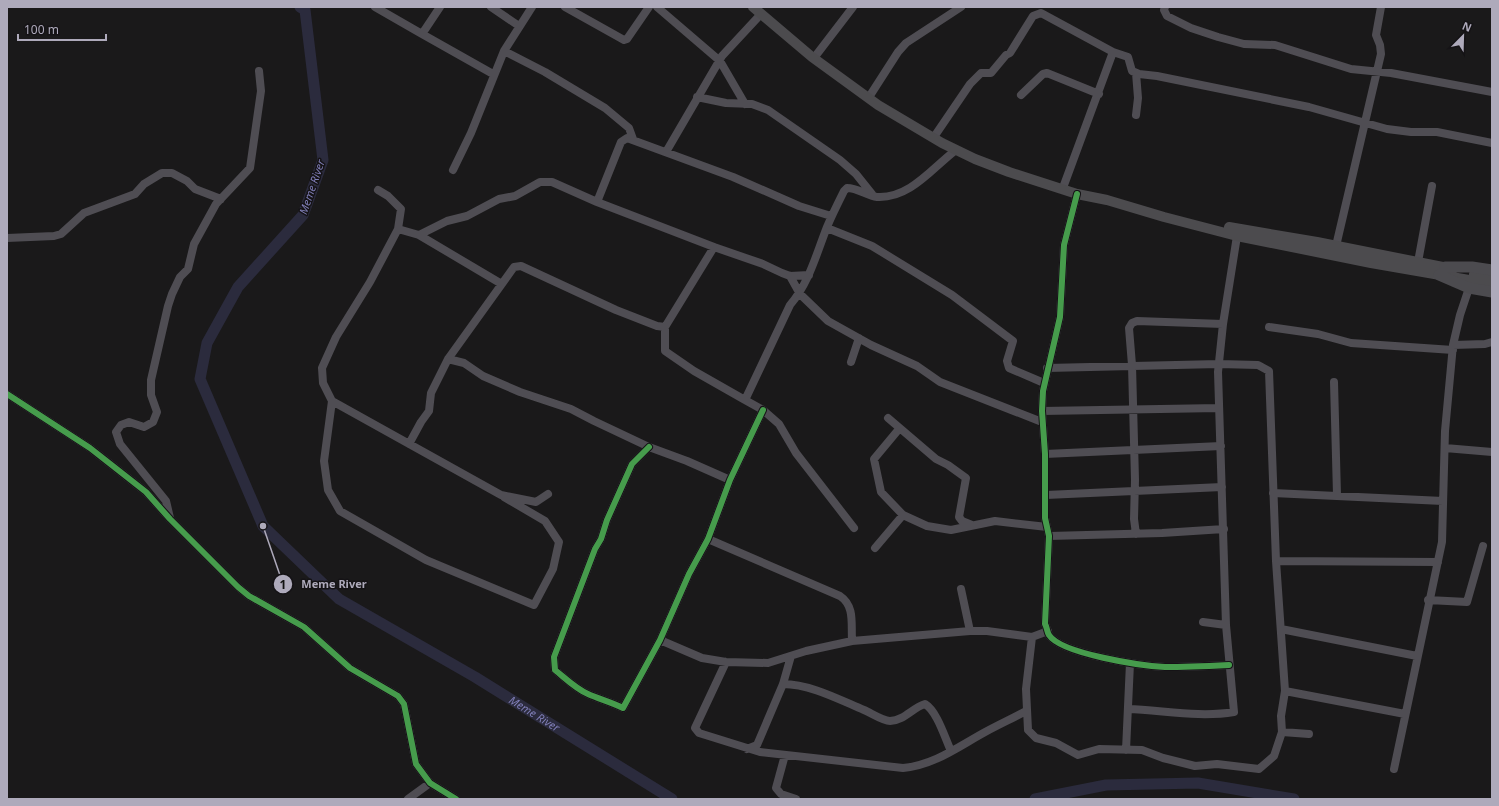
<svg xmlns="http://www.w3.org/2000/svg" width="1499" height="806" font-family="'Noto Sans',sans-serif">
<rect width="100%" height="100%" fill="#1a191a"/>
<g fill="none" stroke-linecap="round" stroke-linejoin="round">
<g stroke="#2b2b3d" stroke-width="11">
<path id="s1" d="M300,7L305,10L323,160L303,215L238,287L207,343L200,379L263,526L339,599L475,677L672,799"/>
<path d="M1035,799L1106,785L1198,783L1294,799"/>
</g>
<path stroke="#4f4d53" stroke-width="8" d="M375,7L422,34
M440,7L422,34L493,74
M491,7L519,26
M565,7L624,40L627,39L649,7
M657,7L720,61L745,104
M1165,7L1164,10L1167,16L1191,28L1218,37L1244,44L1275,45L1351,69L1391,73L1492,92
M504,51L545,72L605,108L629,128L633,139
M1113,52L1128,57L1132,71L1139,74L1157,76L1309,107L1387,129L1411,132H1437L1492,143
M817,54L853,7
M871,94L898,52L906,43L961,7
M1021,95L1043,74L1047,73L1099,94
M697,97L726,103L752,104L768,110L840,160L856,174L872,194
M1136,115L1138,98L1136,73
M936,134L970,84L981,73H991L1006,55L1010,53L1033,16L1041,13L1113,52L1064,185
M666,152L722,56L761,14
M453,170L471,133L504,51L532,7
M378,190L388,196L401,209L398,229L370,282L336,337L322,368L323,383L332,401L501,495L536,502L548,494
M1077,194L1064,245L1060,317L1043,391L1042,411L1045,454V518L1049,536L1045,624C1047,627 1047,632 1049,635C1061,654 1143,666 1165,667C1186,667 1208,666 1229,665
M597,202L621,142L627,138L733,177L799,206L831,216
M827,228L872,246L952,295L1013,341L1007,361L1009,368L1044,383
M398,229L419,235L500,283
M419,235L447,221L467,216L499,199L515,196L540,182H552L597,202L714,247L763,264L782,273L790,276L809,275
M7,238L54,236L61,234L84,213L135,194L144,184L162,173H172L187,181L195,189L221,199
M1336,246L1381,54L1380,45L1376,35L1381,7
M714,247L665,327V351L694,371L745,400
M1418,262L1432,186
M790,276L800,294L828,321L871,345L917,366L940,382L1042,422
M1269,327L1318,334L1351,343L1453,350
M1453,345L1485,344L1492,342
M448,359L464,363L483,376L520,392L571,409L594,421L649,447L687,461L730,480
M851,362L859,338
M1047,368L1219,364L1258,365L1269,371L1276,561L1285,691L1281,716L1282,732L1309,734
M1334,382L1337,495
M7,394L90,448L146,492L170,519L238,587L249,596L304,627L350,668L398,696L404,704L416,764L430,783L456,799
M332,401L324,461L328,490L340,511L426,560L534,605L553,569L559,542L545,521L504,497
M1042,411L1219,408
M888,418L936,459L948,465L966,478L959,517L962,521L972,525
M899,429L874,459L881,492L903,515L927,526L951,530L995,521L1047,527
M409,444L421,422L429,411L431,393L448,359L514,267L521,266L616,310L657,326L665,327
M649,447L632,464L607,520L601,539L595,549L554,657L555,670C565,678 576,689 588,694C599,699 611,702 623,708L660,640L689,574L708,539L730,480L763,410
M1445,448L1492,452
M1045,454L1221,446
M1273,493L1443,501
M1046,495L1222,487
M170,518L166,501L120,444L116,432L121,425L129,422L144,427L153,422L157,412L151,395V380L168,306L172,294L180,277L188,269L194,244L216,204L250,168L261,91L259,71
M854,528L796,453L779,424L763,410L745,400L790,305C809,283 816,255 827,227C832,215 838,203 844,191L847,188C858,188 867,196 877,197C910,199 933,167 956,150
M1136,534L1134,519L1135,480L1132,365L1129,328L1132,323L1137,321L1223,324
M1049,536L1162,533L1224,529
M708,539L840,596C855,606 851,624 852,641
M875,548L903,515
M1276,561L1438,562
M961,589L970,631
M1428,600L1467,602L1483,546
M1203,622L1226,625
M1281,629L1417,656
M1032,637L1026,689L1028,730L1036,738L1056,743L1078,755L1099,749L1142,750L1163,758L1195,766L1217,764L1259,769L1274,756L1282,732
M660,640L702,658L726,662L768,663L806,651L852,641L970,631H987L1032,637L1048,631
M726,662L695,728L699,733L760,752L903,768C935,765 959,746 987,731C1000,724 1013,718 1026,711
M783,684C810,684 840,700 864,710C871,713 883,721 890,721C905,720 912,708 925,704C937,711 945,738 951,751
M1285,691L1405,714
M1128,709C1162,710 1199,718 1234,712L1226,625L1218,372L1223,324L1237,236L1236,231
M747,749L757,745L783,684L791,656
M1126,750L1130,663
M785,755L776,788L781,794L796,799
M1394,769L1442,542L1445,431L1453,345L1460,315L1469,288
M408,799L430,783"/>
<path stroke="#4c4b4e" stroke-width="10" d="M753,7L812,57L878,105L942,143L975,159L1009,172L1077,194L1107,200L1164,217L1237,236L1371,263L1492,284
M1229,227L1317,242L1453,269
M1474,274L1492,277"/>
<path stroke="#4c4b4f" stroke-width="11" d="M1445,267H1472L1492,270
M1439,275L1469,288L1492,292"/>
<g stroke="#151316" stroke-width="8">
<path id="cycleway" d="M1077,194L1064,245L1060,317L1043,391L1042,411L1045,454V518L1049,536L1045,624C1047,627 1047,632 1049,635C1061,654 1143,666 1165,667C1186,667 1208,666 1229,665
M7,394L90,448L146,492L170,519L238,587L249,596L304,627L350,668L398,696L404,704L416,764L430,783L456,799
M649,447L632,464L607,520L601,539L595,549L554,657L555,670C565,678 576,689 588,694C599,699 611,702 623,708L660,640L689,574L708,539L730,480L763,410"/>
</g>
<use href="#cycleway" stroke="#469c4c" stroke-width="6"/>
</g>
<g text-anchor="middle" stroke-width="3" stroke-linejoin="round" paint-order="stroke">
<g font-size="11" font-style="italic" fill="#807fb8" stroke="#151316">
<text transform="translate(312 187) rotate(-71)" y="4">Meme River</text>
<text dy="4" stroke="none"><textPath href="#s1" startOffset="905">Meme River</textPath></text>
</g>
</g>
<path fill="none" stroke="#aeaabb" stroke-width="1.5" d="M263 526L283 584"/>
<g fill="#aeaabb" stroke="#151316" stroke-width="1.5">
<circle cx="263" cy="526" r="4"/>
<circle cx="283" cy="584" r="10"/>
</g>
<g font-size="12" text-anchor="middle" font-weight="bold" fill="#111">
<text x="283" y="589">1</text>
</g>
<g font-size="11" text-anchor="middle" font-weight="bold" fill="#aeaabb" stroke="#151316" stroke-width="3" stroke-linejoin="round" paint-order="stroke">
<text x="334" y="588">Meme River</text>
</g>
<rect width="1499" height="806" fill="none" stroke="#aeaabb" stroke-width="16"/>
<g transform="translate(1463 36) rotate(23)" stroke="#151316" stroke-width="3" paint-order="stroke">
<path d="M0-3L7 15L0 10L-7 15Z" fill="#aeaabb"/>
<text y="-6" font-size="11" font-weight="bold" text-anchor="middle" fill="#aeaabb">N</text>
</g>
<path d="M18 34v6h88v-6" fill="none" stroke="#aeaabb" stroke-width="2"/>
<text x="24" y="34" font-size="12" fill="#aeaabb" stroke="#151316" stroke-width="3" paint-order="stroke">100 m</text>
</svg>
